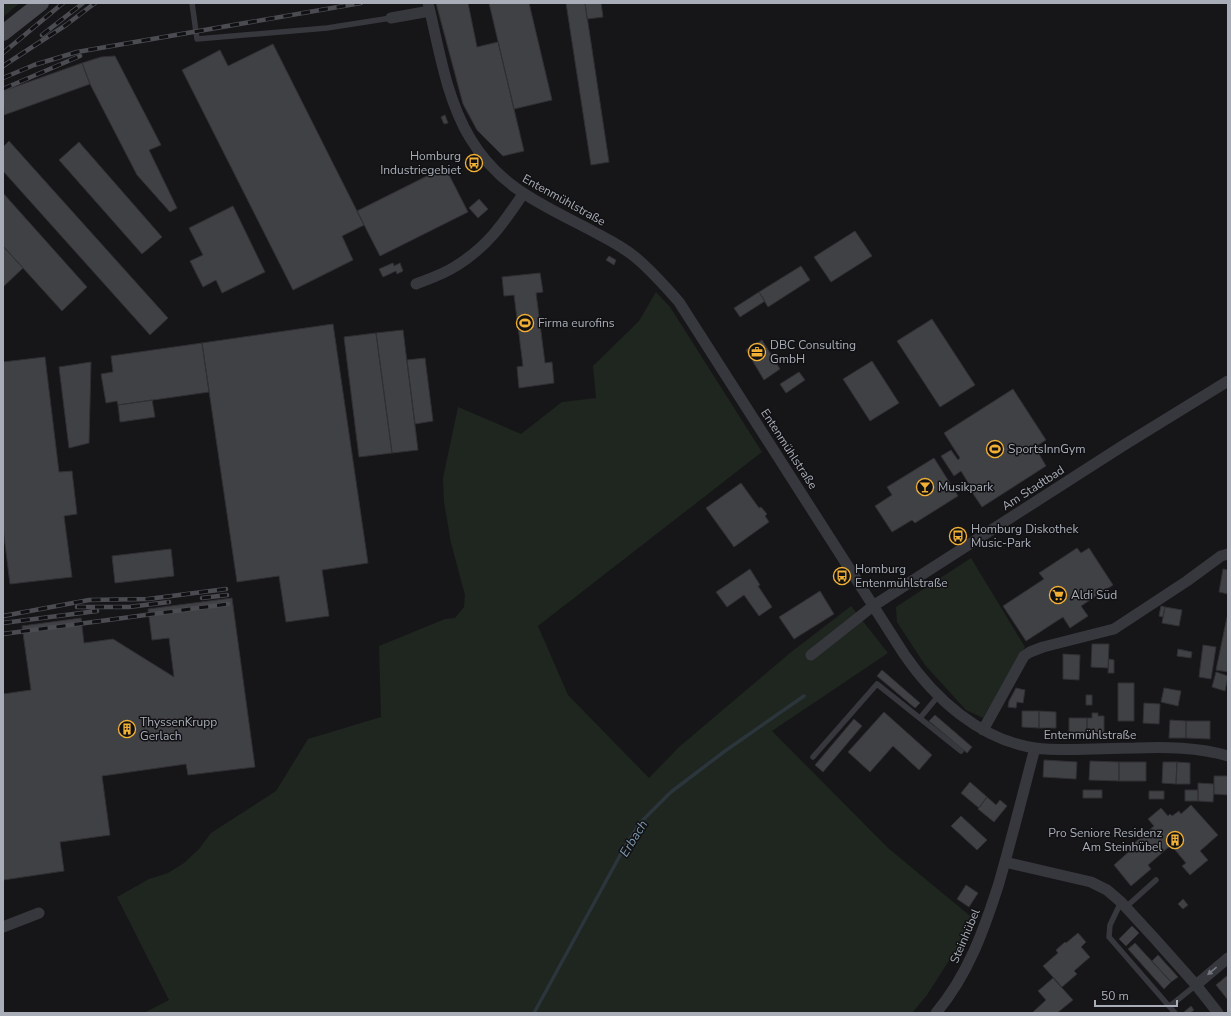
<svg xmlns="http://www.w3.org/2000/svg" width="1231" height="1016" font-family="'Nunito Sans',sans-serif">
<rect width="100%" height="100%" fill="#161618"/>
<path fill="#1e261f" d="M3,3H20L3,17Z
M656,292L670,307L762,452L538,626L568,695L649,778L679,747L790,653L851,606L888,653L772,731L888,848L975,920L927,995L912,1013H144L169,1000L117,897L149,879L168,873L184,863L199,849L211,833L276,791L308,739L381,717L379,646L445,619L455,618L464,607L465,595L451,543L444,502L443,478L458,407L521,434L562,402L596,398L593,366L639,321Z
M971,558L1025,647L983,718L966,710L925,665L897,622L896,607Z"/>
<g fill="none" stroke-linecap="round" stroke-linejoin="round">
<path stroke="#2c353c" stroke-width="3.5" d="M534,1013L623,850L640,823L671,792L725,751L804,696"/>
</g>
<path fill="#404145" stroke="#303034" d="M436,3H468L477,47L498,42L524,151L503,156L477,130L463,104Z
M489,3H529L552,100L514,109Z
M566,3H585L609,162L591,165Z
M585,3H601L603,17L587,19Z
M273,44L364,225L342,236L353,260L293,290L182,70L220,50L228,66Z
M115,56L161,145L149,150L177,208L170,212L137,175L90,84L82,63L101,57Z
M82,63L90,84L4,115L3,91Z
M445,115L448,123L444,124L441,117Z
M9,141L168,318L150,335L3,171V147Z
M79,142L162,237L142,254L59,160Z
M445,167L468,212L380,256L357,211Z
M3,193L87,287L62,311L3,246Z
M479,199L488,209L478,218L469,208Z
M233,206L265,272L222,293L216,280L203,287L190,261L203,255L189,228Z
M855,231L872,256L831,282L814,257Z
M3,246L23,268L3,287Z
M609,256L616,260L614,265L606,260Z
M393,263L394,266L400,263L403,271L397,274L396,271L383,277L379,269Z
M801,266L810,280L768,307L759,292Z
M540,273L543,292L536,293L545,363L552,362L554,383L519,388L517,367L523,366L514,295L504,296L502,277Z
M759,292L765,301L740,317L734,308Z
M932,319L975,385L940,407L897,341Z
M333,324L368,563L322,570L329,616L286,622L279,576L237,582L202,343Z
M403,330L418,450L392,453L376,333Z
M376,333L392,453L359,457L344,337Z
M762,340L780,369L764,380L746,350Z
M202,343L209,392L118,405L117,401L106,403L101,374L113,372L111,356Z
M45,357L59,472L72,471L77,514L64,516L72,577L10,584L3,528V362Z
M425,358L433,421L415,424L407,360Z
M872,361L899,403L870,421L843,379Z
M91,362L89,443L69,448L59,367Z
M799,372L805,380L786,393L780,384Z
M1013,389L1046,440L1035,447L1046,466L982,507L967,485L969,484L961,471L954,476L941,456L951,450L958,460L960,458L944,433Z
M152,400L155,417L120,422L118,405Z
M934,458L958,496L915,523L912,520L892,532L875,506L892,495L887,487Z
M741,483L759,508L761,507L767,514L765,516L769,522L734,547L706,508Z
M1077,548L1081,553L1089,548L1113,585L1081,606L1088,616L1070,628L1063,617L1026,641L1003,606L1044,579L1039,573Z
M171,549L174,576L115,583L112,556Z
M750,569L760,585L758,586L772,607L759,616L744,595L727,607L716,592Z
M1223,569L1228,570V594L1219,592Z
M820,591L834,614L794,639L779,617Z
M232,598L255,767L188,775L186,764L102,776L110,835L60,842L64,871L3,880V694L31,690L22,626L81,618L84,643L113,639L174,677L169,638L152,640L148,609Z
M1161,606L1165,607L1163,617L1159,616Z
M1165,607L1182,610L1179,626L1162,623Z
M1227,617H1228V672L1216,670Z
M1092,644H1109L1108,668L1091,667Z
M1203,645L1216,647L1211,679L1199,677Z
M1178,649L1192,652L1191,658L1177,656Z
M1063,654L1080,655L1079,680L1063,679Z
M1109,659L1114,660V673H1108Z
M882,670L920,703L915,708L877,676Z
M1216,672L1228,676L1225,691L1212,687Z
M1118,683H1134V721H1118Z
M1016,688L1025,690L1023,703L1017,702L1016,708L1008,707L1009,701Z
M1164,688L1181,691L1178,706L1161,702Z
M1086,695H1092V705H1086Z
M1144,703L1160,704L1159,724L1143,723Z
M1022,711H1039V728L1022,727Z
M1039,711L1056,712V728H1039Z
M884,712L932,755L919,770L893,746L870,772L848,752Z
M1092,713H1098V716H1104V737H1087V718H1092Z
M935,715L972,747L967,753L929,721Z
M1069,718H1087V737H1069Z
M854,719L862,726L823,772L815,765Z
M1170,720L1186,721V738H1169Z
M1186,721H1210V739L1186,738Z
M1044,760L1077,762L1076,779L1043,777Z
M1090,761L1119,762V781L1089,780Z
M1119,762H1146V781H1119Z
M1163,762H1177L1176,784L1162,783Z
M1177,762L1190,763V784H1176Z
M1214,776H1228V795L1214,794Z
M970,782L987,797L979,808L961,793Z
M1198,783L1214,784L1213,802L1198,801Z
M1083,790H1102V798H1083Z
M1185,790H1198V801H1185Z
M1149,791H1164V799H1149Z
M987,797L996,805L1000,800L1007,806L994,822L978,809Z
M1191,805L1218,835L1200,851L1208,860L1190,875L1182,866L1186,863L1171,845L1148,865L1151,869L1131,886L1114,865L1133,848L1131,846L1154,826L1148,819L1161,808L1168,816L1170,814L1172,816L1179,811L1181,814Z
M961,816L987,840L977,850L951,826Z
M966,885L978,893L969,907L957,899Z
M1183,899L1188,905L1183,909L1178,904Z
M1132,926L1139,933L1126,946L1119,939Z
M1078,933L1086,942L1081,947L1090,957L1074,971L1077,974L1062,987L1043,966L1058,953L1056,950L1065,942L1066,943Z
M1135,943L1171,982L1164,989L1128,949Z
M1158,955L1178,977L1171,982L1152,961Z
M1228,975V1000L1216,985Z
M1053,978L1073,1000L1057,1013H1032L1046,1000L1038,991Z
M1191,1006L1194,1010L1190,1013H1184V1012Z"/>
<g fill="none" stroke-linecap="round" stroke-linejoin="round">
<path stroke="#37383d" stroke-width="5.5" d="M192,3L197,39L327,28L391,18
M920,718L939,695
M813,757L877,684L961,751
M1121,902L1110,925L1109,937L1175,1013
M1126,907L1156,880
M1170,1006L1196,985"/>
<path stroke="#37383d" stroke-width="11" d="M428,3C439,48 446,98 470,138C501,190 546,206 596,233C609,240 623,247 635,257C651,270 665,286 679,302L904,654C934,698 980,740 1035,748C1065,752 1104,748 1135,748C1166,747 1198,747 1228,756
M391,18L430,11
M416,284C429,279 444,274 456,266C487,247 503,224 523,194
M811,655L873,606L1124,445L1228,381
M983,730L1024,656L1030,652L1043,647L1114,629L1187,581L1221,556L1228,554
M1005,862L1091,882L1107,890L1121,902L1156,940L1196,985L1218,1013
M3,927L39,913
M1196,985L1228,958
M936,1013C968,975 984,930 999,883C1012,838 1023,793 1035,748"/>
<path stroke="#45474d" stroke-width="16" d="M3,33L41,3"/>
<g stroke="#4a4c52" stroke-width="4.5">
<path id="rail" d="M42,35L83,3
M3,53L63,3
M3,66L66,25L95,3
M3,78L34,65L77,52L361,3
M3,89L80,56
M202,598L227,595
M77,607H129L169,602
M3,616L89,600L148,599L226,589
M3,623L97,611
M3,634L228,604"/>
</g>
<use href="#rail" stroke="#111113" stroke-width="3" stroke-dasharray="9" stroke-linecap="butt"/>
</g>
<defs><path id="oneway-solid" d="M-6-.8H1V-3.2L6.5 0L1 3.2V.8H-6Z"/></defs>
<use fill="#757881" href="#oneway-solid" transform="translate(1212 971) rotate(140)"/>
<defs>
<g id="bus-ring" transform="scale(0.9)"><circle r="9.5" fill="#111113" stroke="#f2b134" stroke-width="1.5"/><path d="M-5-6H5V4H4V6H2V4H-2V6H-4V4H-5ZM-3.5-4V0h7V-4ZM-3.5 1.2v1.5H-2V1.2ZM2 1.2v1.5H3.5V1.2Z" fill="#f2b134"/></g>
<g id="stadium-ring" transform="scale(0.9)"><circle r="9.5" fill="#111113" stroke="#f2b134" stroke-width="1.5"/><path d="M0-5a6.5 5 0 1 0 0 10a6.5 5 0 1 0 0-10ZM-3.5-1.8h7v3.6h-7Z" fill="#f2b134"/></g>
<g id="office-ring" transform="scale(0.9)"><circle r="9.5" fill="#111113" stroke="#f2b134" stroke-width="1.5"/><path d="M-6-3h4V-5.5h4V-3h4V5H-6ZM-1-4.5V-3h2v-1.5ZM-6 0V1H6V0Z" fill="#f2b134"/></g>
<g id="bar-ring" transform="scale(0.9)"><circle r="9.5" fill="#111113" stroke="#f2b134" stroke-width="1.5"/><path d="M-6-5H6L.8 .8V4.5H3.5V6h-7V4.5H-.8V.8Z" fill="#f2b134"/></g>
<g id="supermarket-ring" transform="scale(0.9)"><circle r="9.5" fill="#111113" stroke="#f2b134" stroke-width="1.5"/><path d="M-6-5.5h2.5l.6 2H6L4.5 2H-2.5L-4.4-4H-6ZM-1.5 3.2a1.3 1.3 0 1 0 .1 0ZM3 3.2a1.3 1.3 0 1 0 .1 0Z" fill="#f2b134"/></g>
<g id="building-ring" transform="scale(0.9)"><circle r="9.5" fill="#111113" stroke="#f2b134" stroke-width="1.5"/><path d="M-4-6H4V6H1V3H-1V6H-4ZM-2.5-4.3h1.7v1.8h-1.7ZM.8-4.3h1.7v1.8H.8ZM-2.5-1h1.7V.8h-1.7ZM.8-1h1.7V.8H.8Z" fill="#f2b134"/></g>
</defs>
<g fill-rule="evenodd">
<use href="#bus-ring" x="474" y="163"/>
<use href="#stadium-ring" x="525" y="323"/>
<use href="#office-ring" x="757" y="352"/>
<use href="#stadium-ring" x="995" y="449"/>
<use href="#bar-ring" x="925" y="487"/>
<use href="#bus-ring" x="958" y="536"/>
<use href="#bus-ring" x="842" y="576"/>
<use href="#supermarket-ring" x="1058" y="595"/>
<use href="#building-ring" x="127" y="729"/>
<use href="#building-ring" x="1175" y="840"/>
</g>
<g text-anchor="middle" stroke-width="3" stroke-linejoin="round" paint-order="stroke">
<g font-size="12" fill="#a8adb8" stroke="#111113" text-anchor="start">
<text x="461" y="160" text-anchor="end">Homburg<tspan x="461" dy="14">Industriegebiet</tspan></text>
<text x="538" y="327">Firma eurofins</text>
<text x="770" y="349">DBC Consulting<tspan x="770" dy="14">GmbH</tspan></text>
<text x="1008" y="453">SportsInnGym</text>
<text x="938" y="491">Musikpark</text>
<text x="971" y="533">Homburg Diskothek<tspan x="971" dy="14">Music-Park</tspan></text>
<text x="855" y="573">Homburg<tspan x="855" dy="14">Entenmühlstraße</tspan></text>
<text x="1071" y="599">Aldi Süd</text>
<text x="140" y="726">ThyssenKrupp<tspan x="140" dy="14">Gerlach</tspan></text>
<text x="1162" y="837" text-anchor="end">Pro Seniore Residenz<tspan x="1162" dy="14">Am Steinhübel</tspan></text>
</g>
<g font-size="12" fill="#a8adb8" stroke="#111113">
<text transform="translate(564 200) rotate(29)" y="4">Entenmühlstraße</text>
<text transform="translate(789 449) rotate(57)" y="4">Entenmühlstraße</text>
<text transform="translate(1033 488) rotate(-33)" y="4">Am Stadtbad</text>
<text x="1090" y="739">Entenmühlstraße</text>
<text transform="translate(965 936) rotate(-67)" y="4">Steinhübel</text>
</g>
<g font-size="13" font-style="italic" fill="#7f9bb3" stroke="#111113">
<text transform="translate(633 838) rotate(-58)" y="5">Erbach</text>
</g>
</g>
<rect width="1231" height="1016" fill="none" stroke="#a8adb8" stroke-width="8"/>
<path d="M1095 1000v6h82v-6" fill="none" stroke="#a8adb8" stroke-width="2"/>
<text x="1101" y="1000" font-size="12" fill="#a8adb8" stroke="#111113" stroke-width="3" paint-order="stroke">50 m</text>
</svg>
